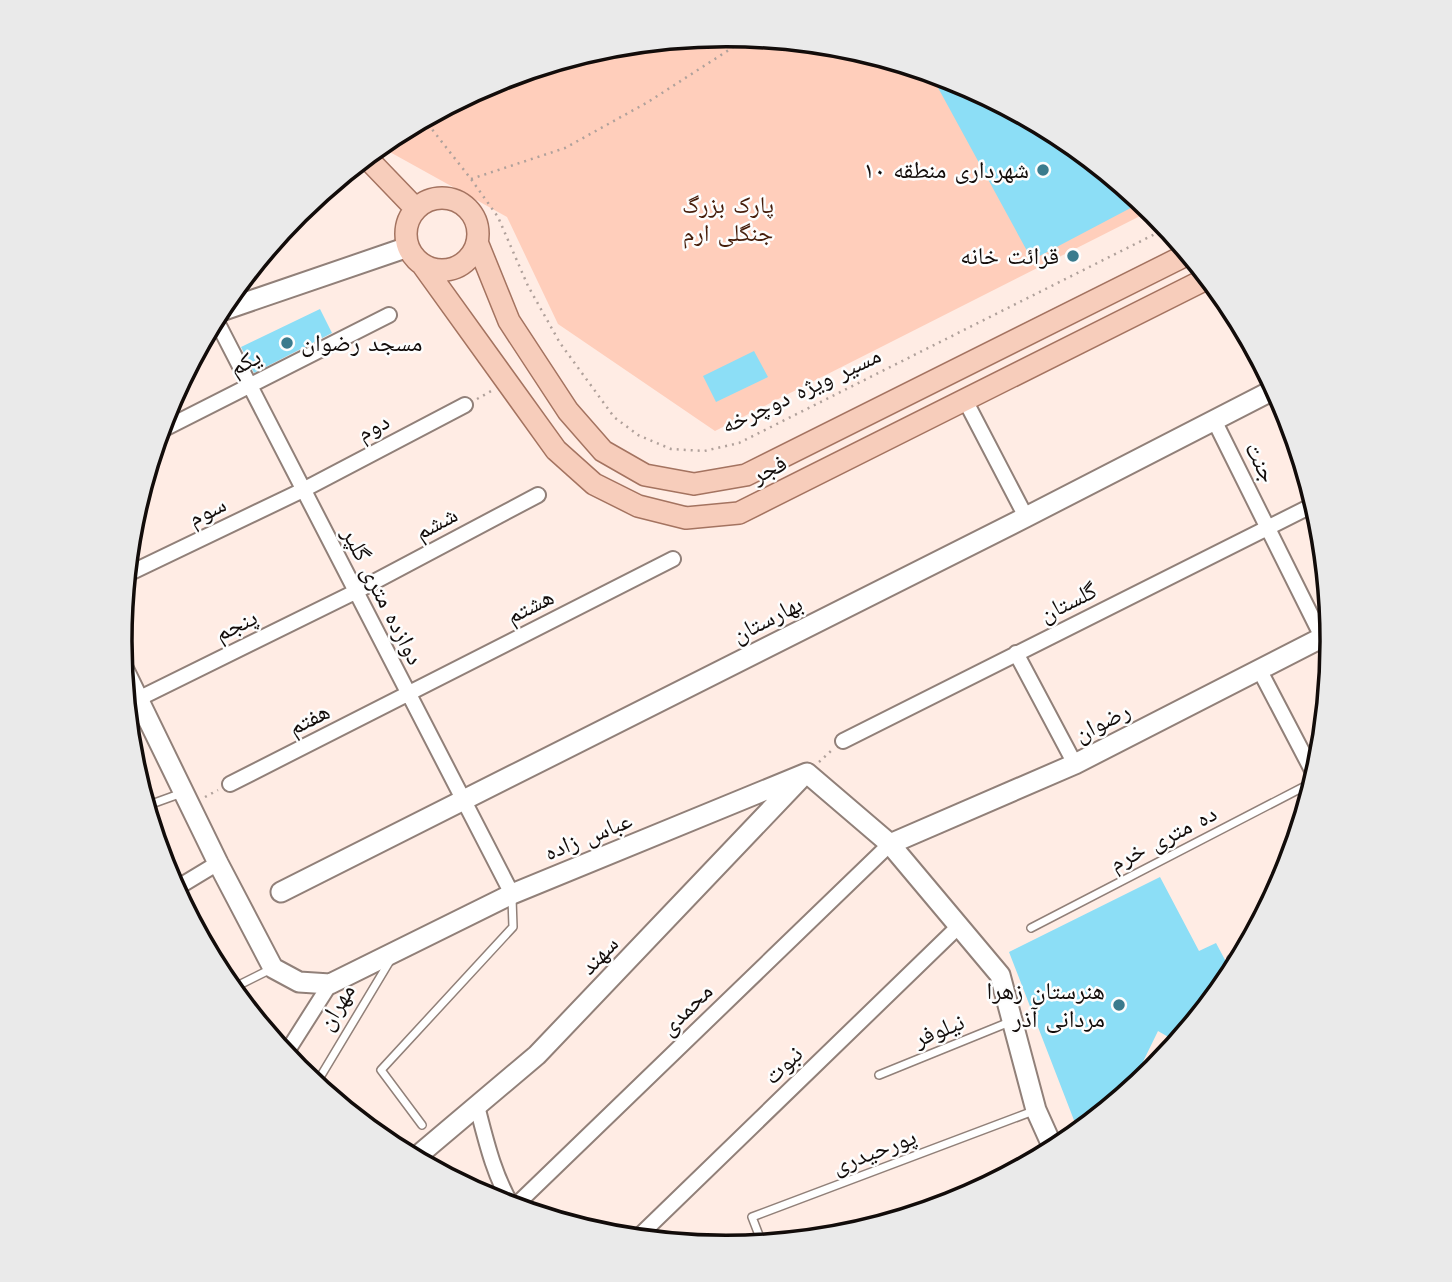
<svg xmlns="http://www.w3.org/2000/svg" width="1452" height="1282" font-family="'Work Sans','Noto Naskh Arabic',sans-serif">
<rect width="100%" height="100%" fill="#ffece4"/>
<path fill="#ffcebb" d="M726,35L845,47L958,81L1063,137L1152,210L715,431L558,324L507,217L379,146L390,137L494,81L608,47Z"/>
<path fill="#8cdef6" d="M930,73L958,81L1063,137L1142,202L1032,260Z
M320,309L332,333L254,373L241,347Z
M754,351L768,377L716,402L703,376Z
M1160,877L1199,951L1216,943L1232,973L1177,1042L1158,1031L1138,1072L1077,1128L1009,952Z"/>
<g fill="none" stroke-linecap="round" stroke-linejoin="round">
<g stroke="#918079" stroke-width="10">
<path id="lane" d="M146,806L182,793
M1031,928L1313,782
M1231,959L1243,953
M231,989L271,969
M879,1075L1012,1021
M316,1084L391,959
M422,1125L381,1070L513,927L512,898
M762,1243L752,1217L1036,1110"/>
</g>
<g stroke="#918079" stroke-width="18">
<path id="street" d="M215,318L512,894
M965,400L1026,517
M1214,420L1322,637
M160,431L389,315
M130,573L303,490L465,405
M1016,653L1075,764
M1259,669L1315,776
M126,702L138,699L355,592L538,495
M843,741L1315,504
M230,784L673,559
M175,889L218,863
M284,1053L290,1047L330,984
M477,1106C486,1141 494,1176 513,1207
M514,1207L890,844
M637,1238L960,925"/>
</g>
<g stroke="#918079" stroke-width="23">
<path id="secondary" d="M218,312L408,247
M123,668L218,863L273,968L299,982L330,984L512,894L807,773L890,844L1000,975L1036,1110L1054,1150
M890,844L1075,764L1331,633
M281,892L1026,517L1275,389
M415,1158L537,1055L800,779"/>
</g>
<g stroke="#a47360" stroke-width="24">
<path id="primary" d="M366,157L416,209
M406 234a36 36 0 1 1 72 0a36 36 0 1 1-72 0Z
M477,242L509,321L568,411L603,451L645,475L694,484L746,475L1188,254
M422,264L556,450L594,484L638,506L686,518L739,513L1208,278"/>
</g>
<path stroke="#b0a19b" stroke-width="2.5" stroke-dasharray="2 5" stroke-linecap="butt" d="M425,118L427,123L471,179L498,217L528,286L560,343L614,417L638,435L671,449L704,451L739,443L1167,228
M380,147L427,123
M471,179L565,148L648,102L749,37
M1160,232L1167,244
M477,399L493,390
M819,762L832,750
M205,797L218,790"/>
<use href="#lane" stroke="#fff" stroke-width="7"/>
<use href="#street" stroke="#fff" stroke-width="14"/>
<use href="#secondary" stroke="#fff" stroke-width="19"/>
<use href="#primary" stroke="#f7cdbb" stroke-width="21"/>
</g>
<g fill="#3a7b8d" stroke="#fdfdfd" stroke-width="2.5">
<circle cx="1043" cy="170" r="7"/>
<circle cx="1073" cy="256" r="7"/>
<circle cx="287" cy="343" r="7"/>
<circle cx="1119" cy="1005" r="7"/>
</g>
<g text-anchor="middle" stroke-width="5" stroke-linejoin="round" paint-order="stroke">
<g font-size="24" fill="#120c0a" stroke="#fdfdfd" text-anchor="end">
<text x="1029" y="178">شهرداری منطقه ۱۰</text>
<text x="1059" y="264">قرائت خانه</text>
<text x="301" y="351" text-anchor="start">مسجد رضوان</text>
<text x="1105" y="999">هنرستان زهرا<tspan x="1105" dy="28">مردانی آذر</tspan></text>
</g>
<g font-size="24" fill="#461d0a" stroke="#fdfdfd">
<text x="728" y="213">پارک بزرگ<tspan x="728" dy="28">جنگلی ارم</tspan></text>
</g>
<g font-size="24" fill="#120c0a" stroke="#fdfdfd">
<text transform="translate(245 362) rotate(-27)" y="8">یکم</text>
<text transform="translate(801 390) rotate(-25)" y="8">مسیر ویژه دوچرخه</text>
<text transform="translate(373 427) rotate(-28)" y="8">دوم</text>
<text transform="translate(1261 462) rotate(63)" y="8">جنت</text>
<text transform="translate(769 469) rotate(-26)" y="8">فجر</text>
<text transform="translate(207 511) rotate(-26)" y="8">سوم</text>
<text transform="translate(436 523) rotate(-28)" y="8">ششم</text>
<text transform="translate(383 596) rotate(63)" y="8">دوازده متری گلپر</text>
<text transform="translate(1068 602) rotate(-26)" y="8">گلستان</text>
<text transform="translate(530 606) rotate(-27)" y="8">هشتم</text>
<text transform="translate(767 619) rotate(-27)" y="8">بهارستان</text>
<text transform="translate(236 625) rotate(-26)" y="8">پنجم</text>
<text transform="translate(309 719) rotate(-27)" y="8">هفتم</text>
<text transform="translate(1102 722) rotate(-27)" y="8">رضوان</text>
<text transform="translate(588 836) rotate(-22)" y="8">عباس زاده</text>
<text transform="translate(1163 838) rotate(-27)" y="8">ده متری خرم</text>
<text transform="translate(599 955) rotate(-46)" y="8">سهند</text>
<text transform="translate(336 1007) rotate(-59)" y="8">مهران</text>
<text transform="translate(686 1009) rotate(-44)" y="8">محمدی</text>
<text transform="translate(939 1030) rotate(-22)" y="8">نیلوفر</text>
<text transform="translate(783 1065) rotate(-44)" y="8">نبوت</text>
<text transform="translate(874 1151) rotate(-21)" y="8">پورحیدری</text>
</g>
</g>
<path d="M0 0H1452V1282H0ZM132 641a594 594 0 1 1 1188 0a594 594 0 1 1-1188 0Z" fill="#eaeaea" fill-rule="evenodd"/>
<path fill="none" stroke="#120c0a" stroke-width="3.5" d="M132 641a594 594 0 1 1 1188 0a594 594 0 1 1-1188 0Z"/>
</svg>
